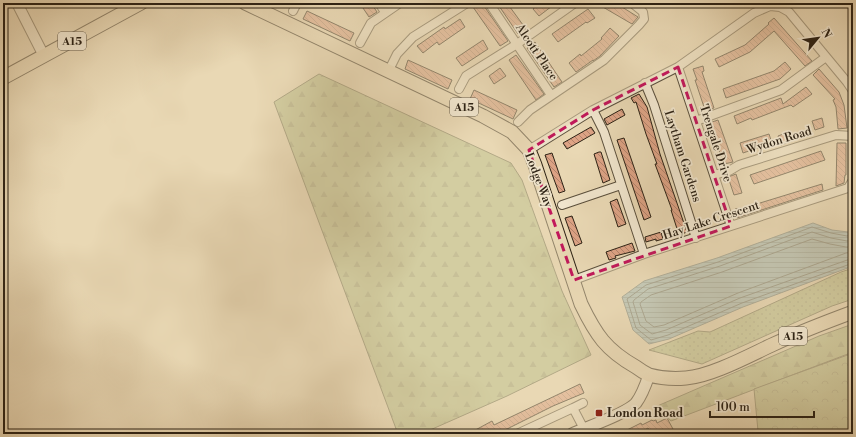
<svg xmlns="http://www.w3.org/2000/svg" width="856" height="437" font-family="'Libre Bodoni',serif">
<defs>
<pattern id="grass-dots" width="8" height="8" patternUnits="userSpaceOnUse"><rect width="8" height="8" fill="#b9be8b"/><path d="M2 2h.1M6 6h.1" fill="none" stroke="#9fa377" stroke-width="1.8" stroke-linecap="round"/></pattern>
<pattern id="forest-firs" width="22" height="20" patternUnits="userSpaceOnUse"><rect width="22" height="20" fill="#b9be8b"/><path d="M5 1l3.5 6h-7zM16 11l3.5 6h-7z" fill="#9fa377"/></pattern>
<pattern id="park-crowns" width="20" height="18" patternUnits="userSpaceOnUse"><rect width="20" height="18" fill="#b9be8b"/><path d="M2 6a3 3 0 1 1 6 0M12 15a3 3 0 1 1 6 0" fill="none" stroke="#9fa377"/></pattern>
<pattern id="water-rules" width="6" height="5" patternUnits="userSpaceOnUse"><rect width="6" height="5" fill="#9cb7b8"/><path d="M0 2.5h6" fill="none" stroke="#7f9494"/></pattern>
<pattern id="building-back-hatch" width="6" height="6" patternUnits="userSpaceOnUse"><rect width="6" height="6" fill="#dda385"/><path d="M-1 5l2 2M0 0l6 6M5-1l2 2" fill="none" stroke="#b3846c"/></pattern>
</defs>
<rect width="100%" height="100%" fill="#e9d8b4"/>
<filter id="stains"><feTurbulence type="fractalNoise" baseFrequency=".005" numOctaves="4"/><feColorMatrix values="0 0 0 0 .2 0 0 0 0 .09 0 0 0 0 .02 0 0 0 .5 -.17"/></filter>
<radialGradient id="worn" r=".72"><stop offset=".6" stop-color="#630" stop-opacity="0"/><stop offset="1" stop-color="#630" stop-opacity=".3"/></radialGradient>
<path fill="url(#grass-dots)" stroke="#727050" d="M853,268V299L832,306L702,364L649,350L698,331L710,332L841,272Z"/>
<path fill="url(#forest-firs)" stroke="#727050" d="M319,74L511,163L522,180L562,291L591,355L507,396L421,434H398L274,102Z
M853,324V352L671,421L655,407L819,336Z"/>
<path fill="url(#park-crowns)" stroke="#727050" d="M853,353V434H762L758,431L754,389Z"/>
<path fill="url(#water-rules)" stroke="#6f7b77" d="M813,223L832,230L848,232L853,229V266L743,307L669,339L649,344L633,330L622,297L644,281L717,258Z"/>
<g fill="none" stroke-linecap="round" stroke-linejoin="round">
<path stroke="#646c66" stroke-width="1" d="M853,234L847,236L831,233L812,227L718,262L646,285L627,299L636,328L651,340L668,335L742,303L853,263
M853,240L847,241L831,238L812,232L720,266L648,289L634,300L633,302L640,325L652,334L666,330L740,298L853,258
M853,247H846L830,244L812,239L722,272L651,295L641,302L640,304L646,321L654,327L664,325L738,293L846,253L853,252"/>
</g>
<path fill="url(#building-back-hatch)" stroke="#2c2215" d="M369,3H371L377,12L369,17L363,8Z
M479,3H482L508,41L500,46L473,7Z
M497,3H507L526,29L518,34Z
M540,3H556L539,16L533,9Z
M596,3H620L624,5L622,7L638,17L632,24Z
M588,9L595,18L587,23L586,22L558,42L552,34Z
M307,11L354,33L350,41L303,19Z
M774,18L812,61L805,66L774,31L750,52L719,67L715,59L745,45L769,24L768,23Z
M460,19L465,27L439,45L437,42L423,53L417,46L444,27L445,29Z
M610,28L619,36L600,56L593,61V60L576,72L569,63L580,54L581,56L602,39L601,38Z
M483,40L488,49L462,66L456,58Z
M535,42L562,82L554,87L527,48Z
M516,55L544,94L536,100L509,60Z
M408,60L452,80L448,89L405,69Z
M785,62L791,69L780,79L726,98L723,89L774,71Z
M703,66L704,71L702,72L714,108L705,110L695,80H697L693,69Z
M500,68L506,76L494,84L489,76Z
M819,69L839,92L844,105L847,128L838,129L836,107L833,100L835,99L813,75Z
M806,87L812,94L793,107L791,105L752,120L751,118L737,124L734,116L781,98L783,104Z
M474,90L517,110L513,119L470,99Z
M639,94L647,107L660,154L687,232L679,235L671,210H672L655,164H657L646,134L636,102L634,103L631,98Z
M622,109L625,115L607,125L604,119Z
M822,118L824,127L815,130L812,121Z
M718,120L733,162L724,164L709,123Z
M591,127L595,133L567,149L563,143Z
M791,131L794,140L781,145L778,136Z
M769,134L772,143L743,153L740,143Z
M624,138L651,217L644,220L617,140Z
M837,143H846V175H845L844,183L836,186Z
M821,151L825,160L754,184L750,175Z
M599,152H601L610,180L603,183L594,154Z
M552,153L565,191L559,193L545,155Z
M736,174L742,193L734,195L728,177Z
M822,184L823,190L737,218L735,209L741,208V209L760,203Z
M617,199L626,224L618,227L610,202Z
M572,216L582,243L575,246L565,218Z
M661,232L663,239L656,241V239L646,242L645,237Z
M632,243L635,251L615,256L616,258L609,260L606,252Z
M580,384L584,393L553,406L497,434H468L492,421L494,425Z
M667,418L673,429L665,433L663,429L655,434L653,430L650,431L648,428L637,434H619L641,423L642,425L652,420L653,421L656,420L657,423Z"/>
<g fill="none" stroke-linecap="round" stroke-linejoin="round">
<g stroke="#5b503d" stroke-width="10">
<path id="minor" d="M379,3L385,12
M489,3L551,95
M293,11L297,3
M360,43L371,23L400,3
M678,67L731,226
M388,72L397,54L413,37L467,3
M645,83L654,105L696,238
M459,89L466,76L517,44L575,3
M593,110L604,132L644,254
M696,121L781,90L826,57
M518,122L530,110L604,60L639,25L644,19L643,12L632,3
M529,150L593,110L678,67L754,13L770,6L780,7L789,12L847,82L853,91
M714,175L729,171L739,165L836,135L853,136
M562,205L621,185
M574,280L644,254L848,188L853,180
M573,408L583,403
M517,434L573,408L584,429"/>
</g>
<g stroke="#5b503d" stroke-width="12">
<path id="tertiary" d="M17,3L44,56"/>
</g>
<g stroke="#2c2215" stroke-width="13">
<path id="secondary" d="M572,434C587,427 626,414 636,403C642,395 646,384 649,375"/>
</g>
<g stroke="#2c2215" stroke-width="15">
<path id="primary" d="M245,3L483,116L512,132L529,150L535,165L581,304C596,335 606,350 636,367C640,370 645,373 649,375C660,378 675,379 686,378C712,376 750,355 774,344C800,332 826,322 853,312
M3,78L141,3"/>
</g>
<use href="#minor" stroke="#f1e6ce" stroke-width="8"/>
<use href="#tertiary" stroke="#f1e6ce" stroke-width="10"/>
<use href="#secondary" stroke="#f1e6ce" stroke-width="11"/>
<use href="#primary" stroke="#e9d8b4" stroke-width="13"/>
</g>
<path d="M0 0H856V437H0ZM678,67L731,226L574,280L529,150L593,110Z" fill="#e9d8b4" fill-opacity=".55" fill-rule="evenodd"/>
<path fill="none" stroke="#c2185b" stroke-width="3" stroke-dasharray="8 5" stroke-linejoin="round" d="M678,67L731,226L574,280L529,150L593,110Z"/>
<rect fill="#8f2418" stroke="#f1e6ce" stroke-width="1.5" x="595" y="409" width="8" height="8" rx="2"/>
<g text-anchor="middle" stroke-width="3.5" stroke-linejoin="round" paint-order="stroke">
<g fill="#f1e6ce" stroke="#675d4c" stroke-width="1">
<rect x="58" y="32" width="28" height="18" rx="3"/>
<rect x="450" y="98" width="28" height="18" rx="3"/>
<rect x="779" y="327" width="28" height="18" rx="3"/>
</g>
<g font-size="11" font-weight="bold" fill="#2c2215">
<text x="72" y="45">A15</text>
<text x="464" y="111">A15</text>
<text x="793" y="340">A15</text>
</g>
<g font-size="12" fill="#2c2215" stroke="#f1e6ce">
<text transform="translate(537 52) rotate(56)" y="4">Alcott Place</text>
<text transform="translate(779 140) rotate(-17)" y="4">Wydon Road</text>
<text transform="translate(716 143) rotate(72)" y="4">Trengale Drive</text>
<text transform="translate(683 156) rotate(72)" y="4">Laytham Gardens</text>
<text transform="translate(539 180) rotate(69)" y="4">Lodge Way</text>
<text transform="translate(711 220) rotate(-18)" y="4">Hay Lake Crescent</text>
</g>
<g font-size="12" font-weight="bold" fill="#2c2215" stroke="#f1e6ce" text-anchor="start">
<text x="607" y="417">London Road</text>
</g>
</g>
<rect width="856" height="437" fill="none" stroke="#e9d8b4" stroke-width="16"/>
<rect x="4" y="4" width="848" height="429" fill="none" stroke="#2c2215" stroke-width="2"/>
<rect x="8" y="8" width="840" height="421" fill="none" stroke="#2c2215"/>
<g transform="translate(818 38) rotate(61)" stroke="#f1e6ce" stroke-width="3" paint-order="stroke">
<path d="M0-3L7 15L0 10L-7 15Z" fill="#2c2215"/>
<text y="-6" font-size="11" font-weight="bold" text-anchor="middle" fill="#2c2215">N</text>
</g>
<path d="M710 411v6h104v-6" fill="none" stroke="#2c2215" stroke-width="2"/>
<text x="716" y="411" font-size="12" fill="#2c2215" stroke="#f1e6ce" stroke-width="3" paint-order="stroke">100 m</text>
<rect width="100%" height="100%" filter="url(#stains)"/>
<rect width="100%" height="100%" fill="url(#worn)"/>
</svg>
